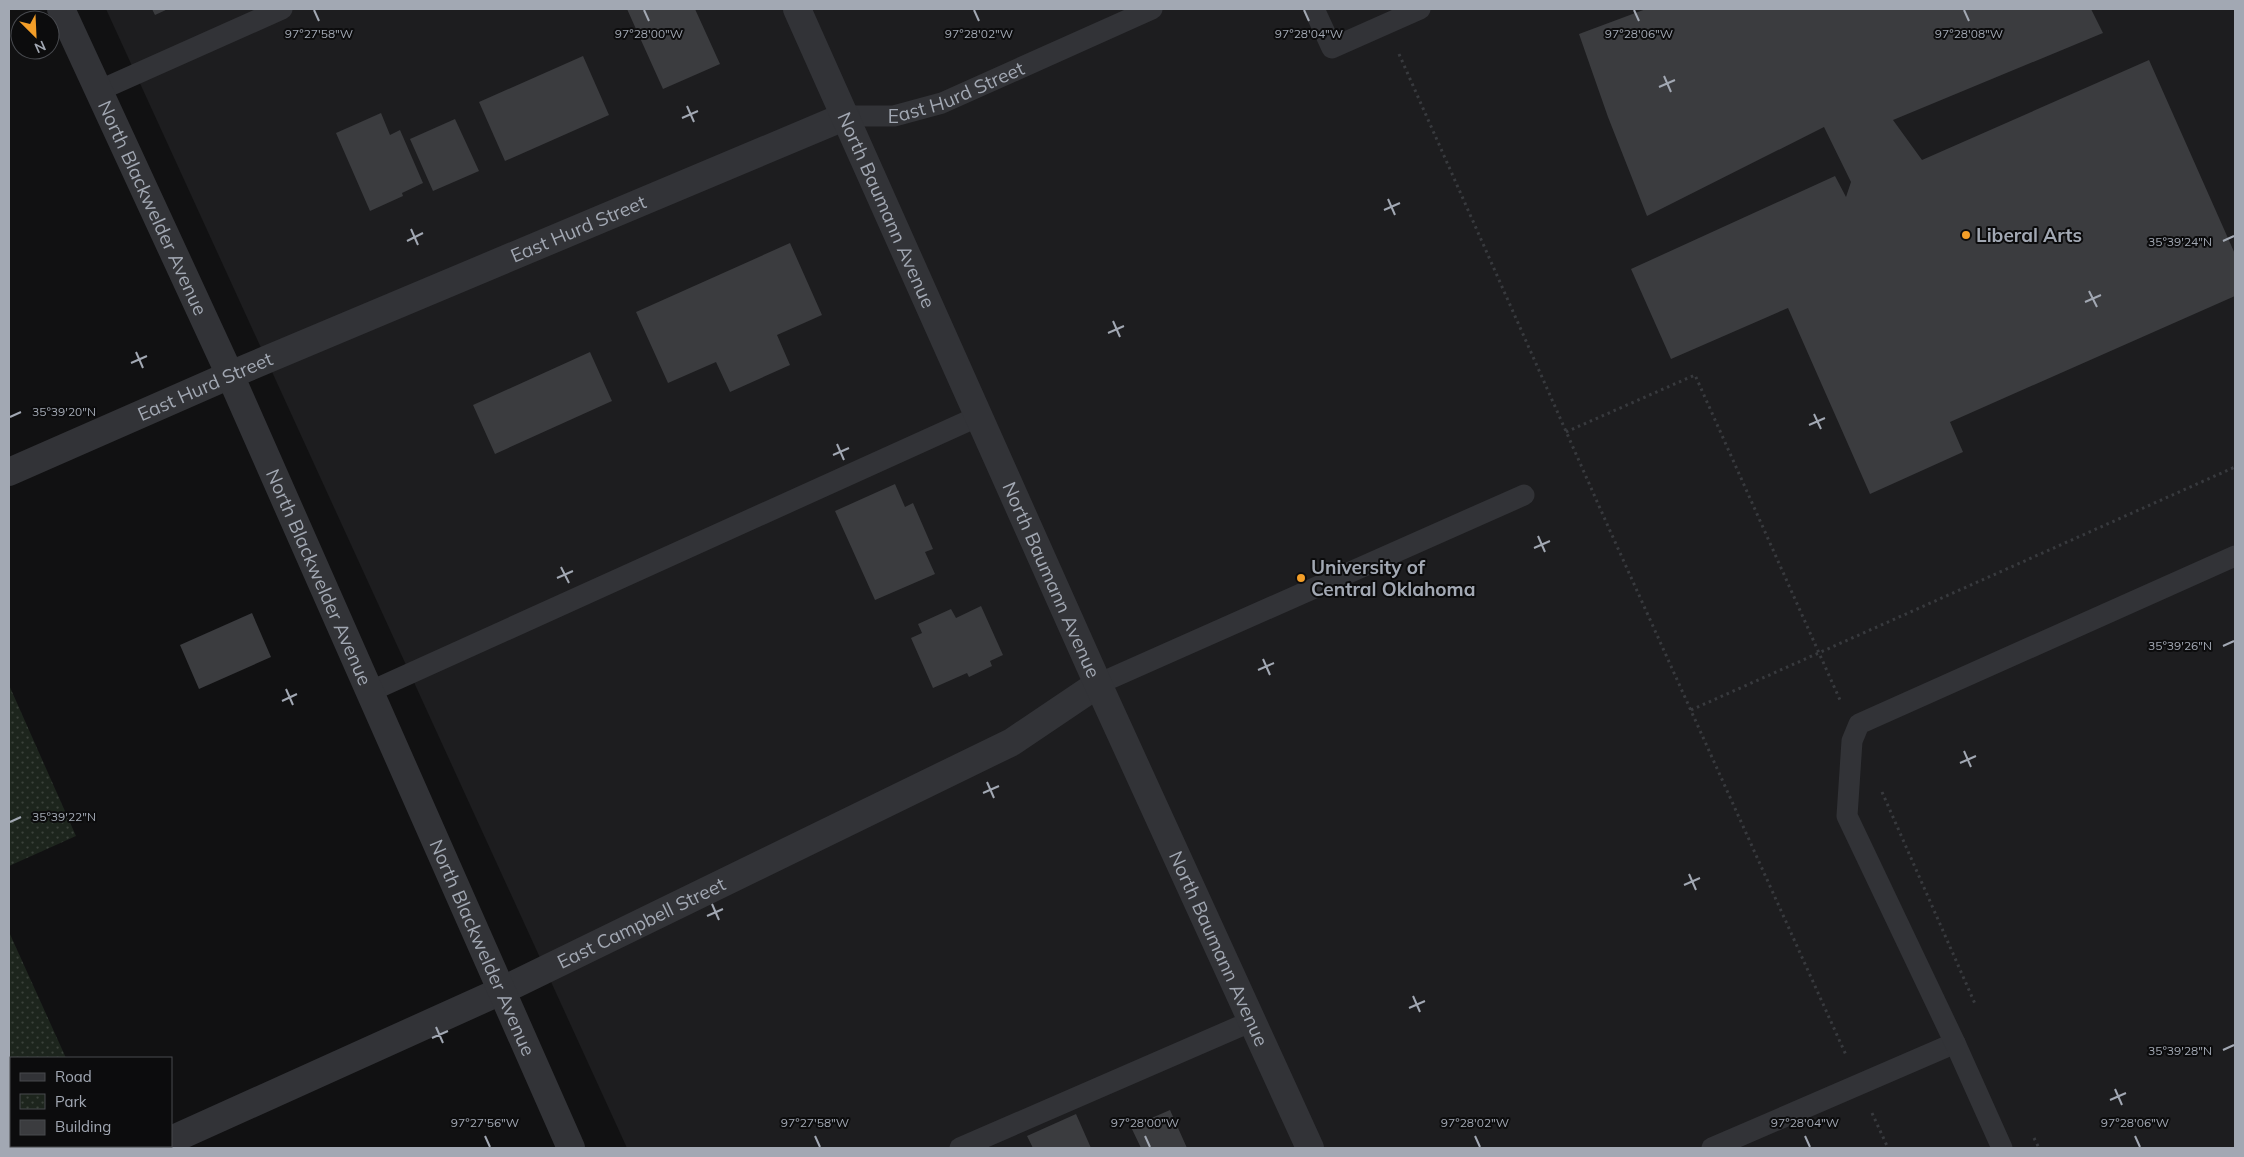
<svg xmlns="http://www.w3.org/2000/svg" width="2244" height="1157" font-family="Mulish,sans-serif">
<defs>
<pattern id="park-dots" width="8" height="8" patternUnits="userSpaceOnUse" patternTransform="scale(1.25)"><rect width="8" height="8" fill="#1d251d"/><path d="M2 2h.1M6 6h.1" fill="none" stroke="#3b423b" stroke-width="1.8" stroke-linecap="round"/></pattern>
</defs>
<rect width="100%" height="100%" fill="#111112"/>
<path fill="#1d1d1f" d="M106,9H2235V1148H627Z"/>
<path fill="url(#park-dots)" d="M9,685L76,836L9,866Z
M9,932L66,1058H11V1146H106L102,1148H9Z"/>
<path fill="#3b3c3f" d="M152,9H168L155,15Z
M627,9H695L720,64L663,89Z
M1646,9H2091L2103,33L1893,120L1922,160L2149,60L2235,254V296L1950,422L1963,452L1870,494L1788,308L1671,359L1631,269L1835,176L1846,197L1851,182L1824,127L1647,216L1608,117L1579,34Z
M583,56L609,115L505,161L479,102Z
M381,113L390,135L400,130L423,183L402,193L403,196L370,211L336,133Z
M455,119L479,171L433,191L410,139Z
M790,243L822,315L777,335L790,365L730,392L716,362L668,383L636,312Z
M590,352L612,401L495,454L473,405Z
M895,484L905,507L913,503L933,549L925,552L935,574L875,600L835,511Z
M981,606L1003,655L990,661L992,666L969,677L967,673L933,688L911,638L922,633L918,624L951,609L956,618Z
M252,613L271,657L199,689L180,645Z
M1170,1110L1187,1148H1141L1131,1127Z
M1076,1114L1091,1148H1033L1027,1136Z"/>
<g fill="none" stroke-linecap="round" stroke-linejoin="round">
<path stroke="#383a3e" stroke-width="3" stroke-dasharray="2.5 4" stroke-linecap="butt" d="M1399,54L1607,524L1846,1055
M1566,432L1695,375L1840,700
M1691,710L2235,467
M1882,792L1976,1006
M9,1064L11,1066
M1872,1113L1888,1148
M9,1120H11
M2034,1138L2039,1148
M65,1146L66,1148"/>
<g stroke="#323337" stroke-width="21">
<path d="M1314,9L1332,48L1420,9"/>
<path d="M98,91L282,9"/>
<path id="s1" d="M846,116H894L942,103L1152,9"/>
<path d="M1098,684L1524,495"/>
<path d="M369,692L979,416"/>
<path d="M960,1148L1252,1021"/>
<path d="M1712,1148L1955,1043"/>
<path d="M2002,1148L1955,1043L1847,816L1852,741L1859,724L2235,556"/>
</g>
<g stroke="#323337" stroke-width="28">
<path id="s2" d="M9,472L230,375L846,116"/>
<path id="s3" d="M171,1140L501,991L1012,742L1098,684"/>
</g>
<g stroke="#323337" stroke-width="28">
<path id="s4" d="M61,9L230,375L571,1148"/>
<path id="s5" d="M797,9L1098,684L1310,1148"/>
</g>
</g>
<path fill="none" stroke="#a2a8b3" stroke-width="2" d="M314,10L319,21M644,10L649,21M974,10L979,21M1304,10L1309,21M1634,10L1639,21M1964,10L1969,21M1664,76L1671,92M1659,87L1675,80M687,106L694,122M682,118L698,111M1388,199L1395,215M1384,210L1400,203M411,229L418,245M407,241L423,233M2223,241L2234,236M2089,291L2097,307M2085,302L2101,295M1113,321L1120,337M1108,333L1124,326M136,352L143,368M131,363L147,356M1814,414L1821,429M10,417L21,412M1809,425L1825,418M837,444L844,460M833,455L849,448M1538,536L1545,552M1534,548L1550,541M561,567L569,583M557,578L573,571M2223,646L2234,641M1263,659L1270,675M1258,670L1274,663M286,689L293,705M282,701L297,694M1964,751L1971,767M1960,763L1976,756M987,782L994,798M983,793L999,786M10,822L21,817M1689,874L1696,890M1684,885L1700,878M712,904L719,920M707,916L723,909M1413,996L1420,1012M1409,1008L1425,1001M436,1027L443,1043M432,1038L448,1031M2223,1050L2234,1045M2115,1089L2122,1105M2110,1100L2126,1093M485,1136L490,1147M815,1136L820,1147M1145,1136L1150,1147M1475,1136L1480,1147M1805,1136L1810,1147M2135,1136L2140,1147"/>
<g fill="#f39e28" stroke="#0c0c0d" stroke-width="2">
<circle cx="1966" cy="235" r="5"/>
<circle cx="1301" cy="578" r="5"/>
</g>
<g text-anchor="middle" stroke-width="4" stroke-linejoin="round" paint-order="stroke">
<g font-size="19" fill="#a2a8b3" stroke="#0c0c0d">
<text dy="7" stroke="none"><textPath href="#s1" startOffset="114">East Hurd Street</textPath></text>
<text dy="7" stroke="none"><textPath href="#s4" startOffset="219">North Blackwelder Avenue</textPath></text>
<text dy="7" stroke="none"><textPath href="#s5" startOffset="220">North Baumann Avenue</textPath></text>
<text dy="7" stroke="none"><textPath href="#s2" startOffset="619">East Hurd Street</textPath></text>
<text dy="7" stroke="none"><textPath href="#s2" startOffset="214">East Hurd Street</textPath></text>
<text dy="7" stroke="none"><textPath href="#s4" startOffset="624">North Blackwelder Avenue</textPath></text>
<text dy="7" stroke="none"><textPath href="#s5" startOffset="625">North Baumann Avenue</textPath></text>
<text dy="7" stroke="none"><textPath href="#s3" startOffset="518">East Campbell Street</textPath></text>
<text dy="7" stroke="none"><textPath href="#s4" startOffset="1029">North Blackwelder Avenue</textPath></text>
<text dy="7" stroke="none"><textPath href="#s5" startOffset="1030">North Baumann Avenue</textPath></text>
</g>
<g font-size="19" font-weight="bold" fill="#a2a8b3" stroke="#0c0c0d" text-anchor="start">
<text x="1976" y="242">Liberal Arts</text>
<text x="1311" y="574">University of<tspan x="1311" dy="22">Central Oklahoma</tspan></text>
</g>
</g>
<g font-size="12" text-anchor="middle" fill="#a2a8b3" stroke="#0c0c0d" stroke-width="4" stroke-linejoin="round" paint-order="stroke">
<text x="319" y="38">97°27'58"W</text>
<text x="649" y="38">97°28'00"W</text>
<text x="979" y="38">97°28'02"W</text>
<text x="1309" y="38">97°28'04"W</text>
<text x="1639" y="38">97°28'06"W</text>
<text x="1969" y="38">97°28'08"W</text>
<text x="2180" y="246">35°39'24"N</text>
<text x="64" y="416">35°39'20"N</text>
<text x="2180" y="650">35°39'26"N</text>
<text x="64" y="821">35°39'22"N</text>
<text x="2180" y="1055">35°39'28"N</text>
<text x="485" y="1127">97°27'56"W</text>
<text x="815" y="1127">97°27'58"W</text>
<text x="1145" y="1127">97°28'00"W</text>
<text x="1475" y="1127">97°28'02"W</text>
<text x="1805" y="1127">97°28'04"W</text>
<text x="2135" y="1127">97°28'06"W</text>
</g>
<rect width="2244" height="1157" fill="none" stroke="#a2a8b3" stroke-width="20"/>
<rect x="10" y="1057" width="162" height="90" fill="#0c0c0d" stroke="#484a4f"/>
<rect x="20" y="1073" width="25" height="8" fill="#323337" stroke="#484a4f"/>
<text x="55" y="1082" font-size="15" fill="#a2a8b3">Road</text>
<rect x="20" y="1094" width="25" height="15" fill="url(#park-dots)" stroke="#484a4f"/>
<text x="55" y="1107" font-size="15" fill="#a2a8b3">Park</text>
<rect x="20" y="1120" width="25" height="15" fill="#3b3c3f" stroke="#484a4f"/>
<text x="55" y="1132" font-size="15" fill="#a2a8b3">Building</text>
<g transform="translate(35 35) rotate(156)"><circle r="24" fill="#0c0c0d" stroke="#484a4f"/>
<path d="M0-4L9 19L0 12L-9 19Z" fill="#f39e28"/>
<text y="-8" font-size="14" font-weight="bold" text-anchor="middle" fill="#a2a8b3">N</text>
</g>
</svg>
